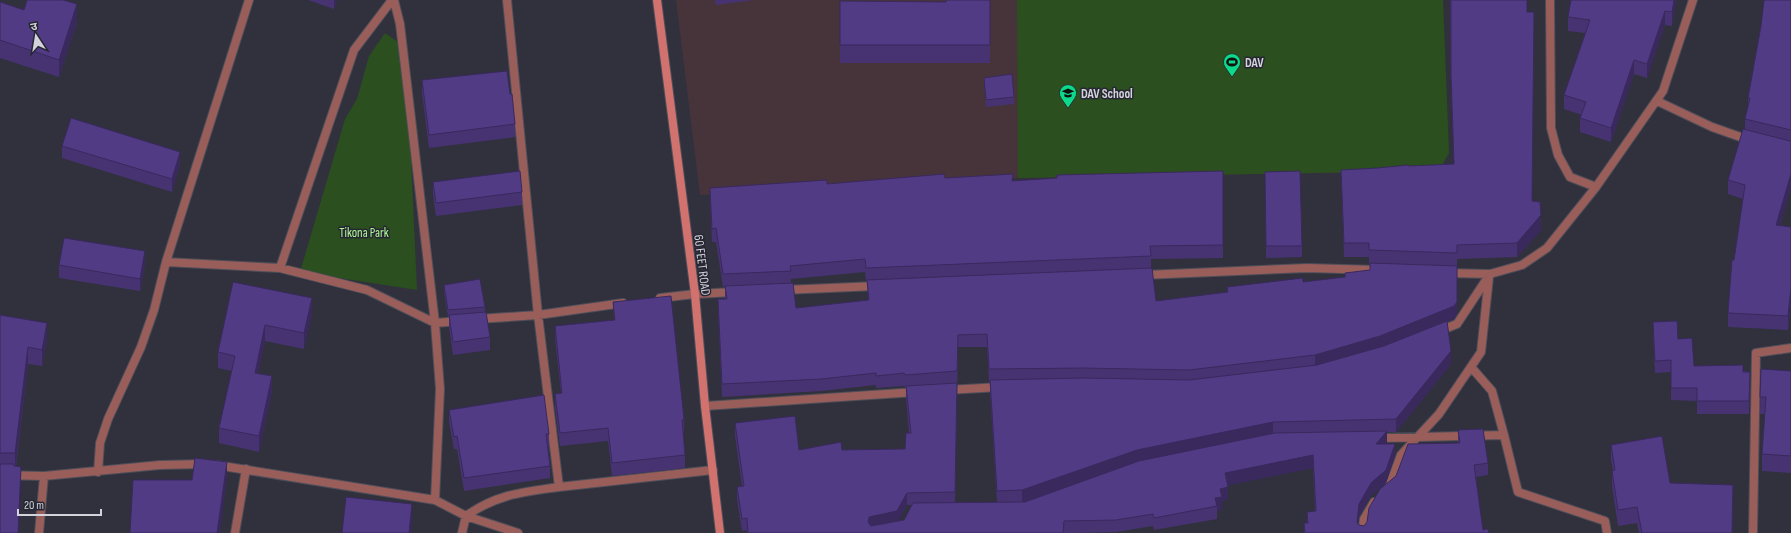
<svg xmlns="http://www.w3.org/2000/svg" width="1791" height="533" font-family="'Sofia Sans Condensed','Noto Sans Devanagari',sans-serif">
<rect width="100%" height="100%" fill="#30313d"/>
<path fill="#47343b" d="M676,0H1443L1439,171L1018,178L700,195Z"/>
<path fill="#2b4f1e" d="M1017,0H1443L1449,153L1439,171L1018,178Z
M385,33L404,46L411,158L417,290L300,272L345,119L357,99L369,56Z"/>
<g fill="none" stroke-linecap="round" stroke-linejoin="round">
<g stroke="#4d4e59" stroke-width="10">
<path id="street" d="M394,0L400,24L435,323L440,389L435,500
M507,0L538,315L559,487L713,470
M1550,0L1551,128L1558,155L1570,177L1596,187
M1657,101L1712,127L1749,140
M166,262L280,268L367,290L435,323L460,321
M280,268L354,50L392,0
M1447,273L1490,274L1522,265L1547,248L1596,187L1663,91L1693,0
M1144,275L1307,268L1378,270
M784,290L876,286
M660,298L695,294L734,292
M478,319L538,315L623,303
M1439,331L1457,324L1490,274
M1471,367L1492,391L1504,435
M947,390L1000,387
M705,406L916,392
M1378,438L1504,435L1518,492L1605,521L1607,533
M216,465L435,500L466,516L518,533
M98,472L100,443L108,419L141,347L154,310L166,262L249,0
M0,475L44,476L160,465L205,464
M1389,487L1401,455L1439,414L1481,352L1489,277
M39,533L44,476
M235,533L246,469
M462,533L466,516C497,494 523,492 559,487
M1362,533L1364,519L1374,502
M1753,533L1756,353L1791,348"/>
</g>
<g stroke="#4d4e59" stroke-width="10">
<path id="secondary" d="M657,0L695,294L705,406L720,533"/>
</g>
<use href="#street" stroke="#995d5a" stroke-width="8"/>
<use href="#secondary" stroke="#d2726f" stroke-width="8"/>
</g>
<path fill="#473372" fill-rule="evenodd" d="M308,0H337L334,9Z
M715,0H754L716,5Z
M990,0V63H840V1L946,2Z
M1450,0L1527,12L1532,201L1541,230L1517,257L1457,259V314L1454,319L1447,322L1451,364L1396,432H1387V443L1386,444L1395,456L1386,483L1371,495L1359,517L1358,524L1359,525L1364,526L1458,443V430L1488,463V475L1476,477L1483,530L1489,533H1304V523H1307V512H1315L1313,468L1227,485L1228,499L1222,501V510L1217,511V519L1154,530L1153,526L1116,532L1068,533H747V530L742,531L737,499V487L742,486L735,436V423L799,450H842L905,449L909,433L906,398V387H905L904,386L876,388V385L821,391L722,397L718,312V299H725V287H723L716,242H712L710,201V188L827,184L945,178L1013,181L1223,171V258L1151,259V268L1156,301L1227,292V287L1303,282L1345,277L1370,270V265H1369V257H1344L1341,170L1454,164L1451,88ZM865,272L866,281H867L868,300L796,308L791,283V279ZM958,347H987L989,382H990V393L997,502L955,503ZM907,505H912L904,520L898,521Z
M1571,0H1676L1672,26L1665,25L1647,78L1634,74L1611,142L1580,132V118L1582,115L1564,109V95L1585,33L1568,31V17Z
M1791,0V188L1780,225L1791,227V301L1788,330L1728,327V313L1743,199L1728,194V180L1745,130V119L1748,107V98L1761,26Z
M0,2L24,10L77,22L59,77L0,58Z
M984,78L1014,97V104L986,107L984,84Z
M422,80L510,94L515,124V137L429,148L422,93Z
M62,146L180,165L172,192L62,158Z
M1265,172L1302,246V257L1266,258Z
M433,182L522,192V205L436,216L433,195Z
M145,264L140,291L59,278V265Z
M233,282L312,314L304,349L265,341L258,373L272,392L259,452L219,443V428L232,371L218,368V352Z
M444,285L485,307V312L490,337V350L453,355L449,327V316L448,317L444,292Z
M613,302L684,419V432H683L685,455V468L612,476L608,441L560,446L555,407V394L561,393L555,339V326L614,320Z
M0,315L47,340L42,366L28,364L16,466L21,483L0,533Z
M1653,322L1678,339L1694,366L1750,372L1749,414H1697V401L1671,400V372L1655,373L1653,335Z
M1761,369L1791,371V473L1762,471V454L1765,414H1760Z
M449,410L549,434V447H548L550,466V478L464,491L457,449H454L449,422Z
M1611,445L1670,483L1733,500L1732,533H1639L1637,523L1618,526L1612,486V471H1613L1611,460Z"/>
<path fill="#39295d" d="M334,0H337L334,9Z
M1674,0H1676L1672,26V12Z
M77,4V22L59,77V60Z
M1665,11V25L1647,78V64Z
M1634,60V74L1611,142V128Z
M180,152V165L172,192V179Z
M1791,174V188L1776,239V225Z
M1541,215V230L1517,257V243Z
M145,251V264L140,291V279Z
M1791,287V301L1788,330V316Z
M312,298V314L304,349V333Z
M1457,302V314L1454,319L1380,349L1315,368V355Z
M47,323V340L42,366V350Z
M265,325V341L255,388V373Z
M28,347V364L15,470V453Z
M1451,351V364L1396,432V419Z
M272,376V392L259,452V436Z
M1273,422V435L1022,504V490L1137,450Z
M1387,431V443L1376,457V444Z
M1395,444V456L1386,483L1371,495L1359,517L1357,533V522L1359,504Z
M1313,455V468L1225,486V473Z
M227,462V478L220,533H217Z
M21,467V483L19,533H18Z
M1228,487V499L1222,501V510L1217,511V506L1215,498L1220,489Z
M907,493V505L897,523L868,533V522L869,517Z
M412,504V521L411,533H409Z"/>
<path fill="#523b85" stroke="#39295d" d="M27,0H63L77,4L59,60L0,40V2L24,10Z
M946,0H990V45H840V1L946,2Z
M1451,0H1527V12H1534L1532,201L1540,202L1541,215L1517,243L1457,245V253L1369,250V243H1344L1341,170L1378,168L1408,165L1409,166L1454,164L1451,74Z
M1571,0H1674L1672,12L1665,11L1647,64L1634,60L1611,128L1580,118L1586,102L1564,95L1590,20L1568,17Z
M1764,0H1791V130L1745,119L1750,98H1748L1761,26Z
M507,71L510,94H512L515,124L429,135L422,80Z
M1012,74L1014,97L986,100L984,78Z
M71,118L180,152L172,179L62,146Z
M1743,129L1790,141H1791V174L1776,225L1791,227V287L1788,316L1728,313L1732,260H1734L1745,185L1728,180Z
M520,171L522,192L436,203L433,182Z
M1223,171V245L1150,246L1151,256L866,268L865,259L790,266L791,271L723,274L716,228L712,229L710,188L827,180V184L944,174L945,178L1013,174L1012,181L1057,178V175Z
M1300,171L1302,246H1266L1265,172Z
M64,238L145,251L140,279L59,265Z
M1370,263L1457,266V302L1454,306L1380,336L1315,355L1189,370L1083,368L989,369L987,334L958,335L957,371L905,375L904,373L876,376V373L821,379L722,384L718,299H727L725,286L793,283L796,308L869,300L867,280L1152,268L1156,301L1228,292L1227,287L1303,278V282L1345,277V273L1370,270Z
M480,279L485,307L448,310L444,285Z
M233,282L312,298L304,333L265,325L255,373L272,376L259,436L219,428L235,356L218,352Z
M671,296L684,419L682,420L685,455L612,463L608,428L560,433L555,394L562,393L555,326L615,320L613,302Z
M486,312L490,337L453,342L449,315Z
M0,315L47,323L42,350L28,347L15,453H0Z
M1447,321L1451,351L1396,419L1273,422L1137,450L1022,490L997,491L990,380L1083,378L1189,380L1317,365L1384,346Z
M1677,321L1678,339L1692,338L1694,366L1743,365V372H1750L1749,401H1697V388H1671V360L1655,361L1653,322Z
M1761,369L1791,371V456L1762,454L1766,397H1760Z
M957,383L955,492L907,493L897,511L869,517L868,522L871,526L904,520L913,503L1025,502L1139,461L1275,433L1387,431L1376,444H1395L1386,470L1371,483L1359,504L1357,522L1359,525L1364,526L1367,522L1369,508L1380,489L1396,476L1408,444L1460,443L1458,430L1483,429L1488,463L1474,465L1483,530L1488,529L1489,533H1305L1304,523H1308L1307,512L1316,511L1313,455L1225,473L1228,487L1220,489L1222,497L1215,498L1217,506L1154,518L1153,514L1116,520L1064,521L1063,533H748L747,518L742,519L737,487L744,486L735,423L795,416L799,450L841,442L842,450L905,449L906,433H911L906,386Z
M544,395L549,434H546L550,466L464,478L457,436L454,437L449,410Z
M1662,436L1670,483L1733,485L1732,533H1642L1637,507L1618,510L1612,471L1615,470L1611,445Z
M195,458L227,462L217,533H130L133,480H192Z
M0,464H14V466L21,467L18,533H0Z
M346,497L412,504L409,533H342Z"/>
<defs>
<g id="stadium-pin" transform="scale(0.9)"><path d="M0 17L-7.5 6A9.5 9.5 0 1 1 7.5 6Z" fill="#0cd98a" stroke="#262733"/><path d="M0-5a6.5 5 0 1 0 0 10a6.5 5 0 1 0 0-10ZM-3.5-1.8h7v3.6h-7Z" fill="#111"/></g>
<g id="school-pin" transform="scale(0.9)"><path d="M0 17L-7.5 6A9.5 9.5 0 1 1 7.5 6Z" fill="#0cd98a" stroke="#262733"/><path d="M0-5L7-2L0 1L-7-2ZM-4 1L0 2.5L4 1V4Q0 6-4 4Z" fill="#111"/></g>
</defs>
<g fill-rule="evenodd">
<use href="#stadium-pin" x="1232" y="62"/>
<use href="#school-pin" x="1068" y="93"/>
</g>
<g text-anchor="middle" stroke-width="3" stroke-linejoin="round" paint-order="stroke">
<g font-size="13" font-weight="bold" fill="#d2d3db" stroke="#262733" text-anchor="start">
<text x="1245" y="67">DAV</text>
<text x="1081" y="98">DAV School</text>
</g>
<g font-size="13" fill="#aef794" stroke="#262733">
<text x="364" y="237">Tikona Park</text>
</g>
<g font-size="13" fill="#d2d3db" stroke="#262733">
<text transform="translate(703 265) rotate(83)" y="5">60 FEET ROAD</text>
</g>
</g>
<g transform="translate(36 36) rotate(348)" stroke="#262733" stroke-width="3" paint-order="stroke">
<path d="M0-3L7 15L0 10L-7 15Z" fill="#d2d3db"/>
<text y="-6" font-size="11" font-weight="bold" text-anchor="middle" fill="#d2d3db">उ</text>
</g>
<path d="M18 509v6h83v-6" fill="none" stroke="#d2d3db" stroke-width="2"/>
<text x="24" y="509" font-size="12" fill="#d2d3db" stroke="#262733" stroke-width="3" paint-order="stroke">20 m</text>
</svg>
